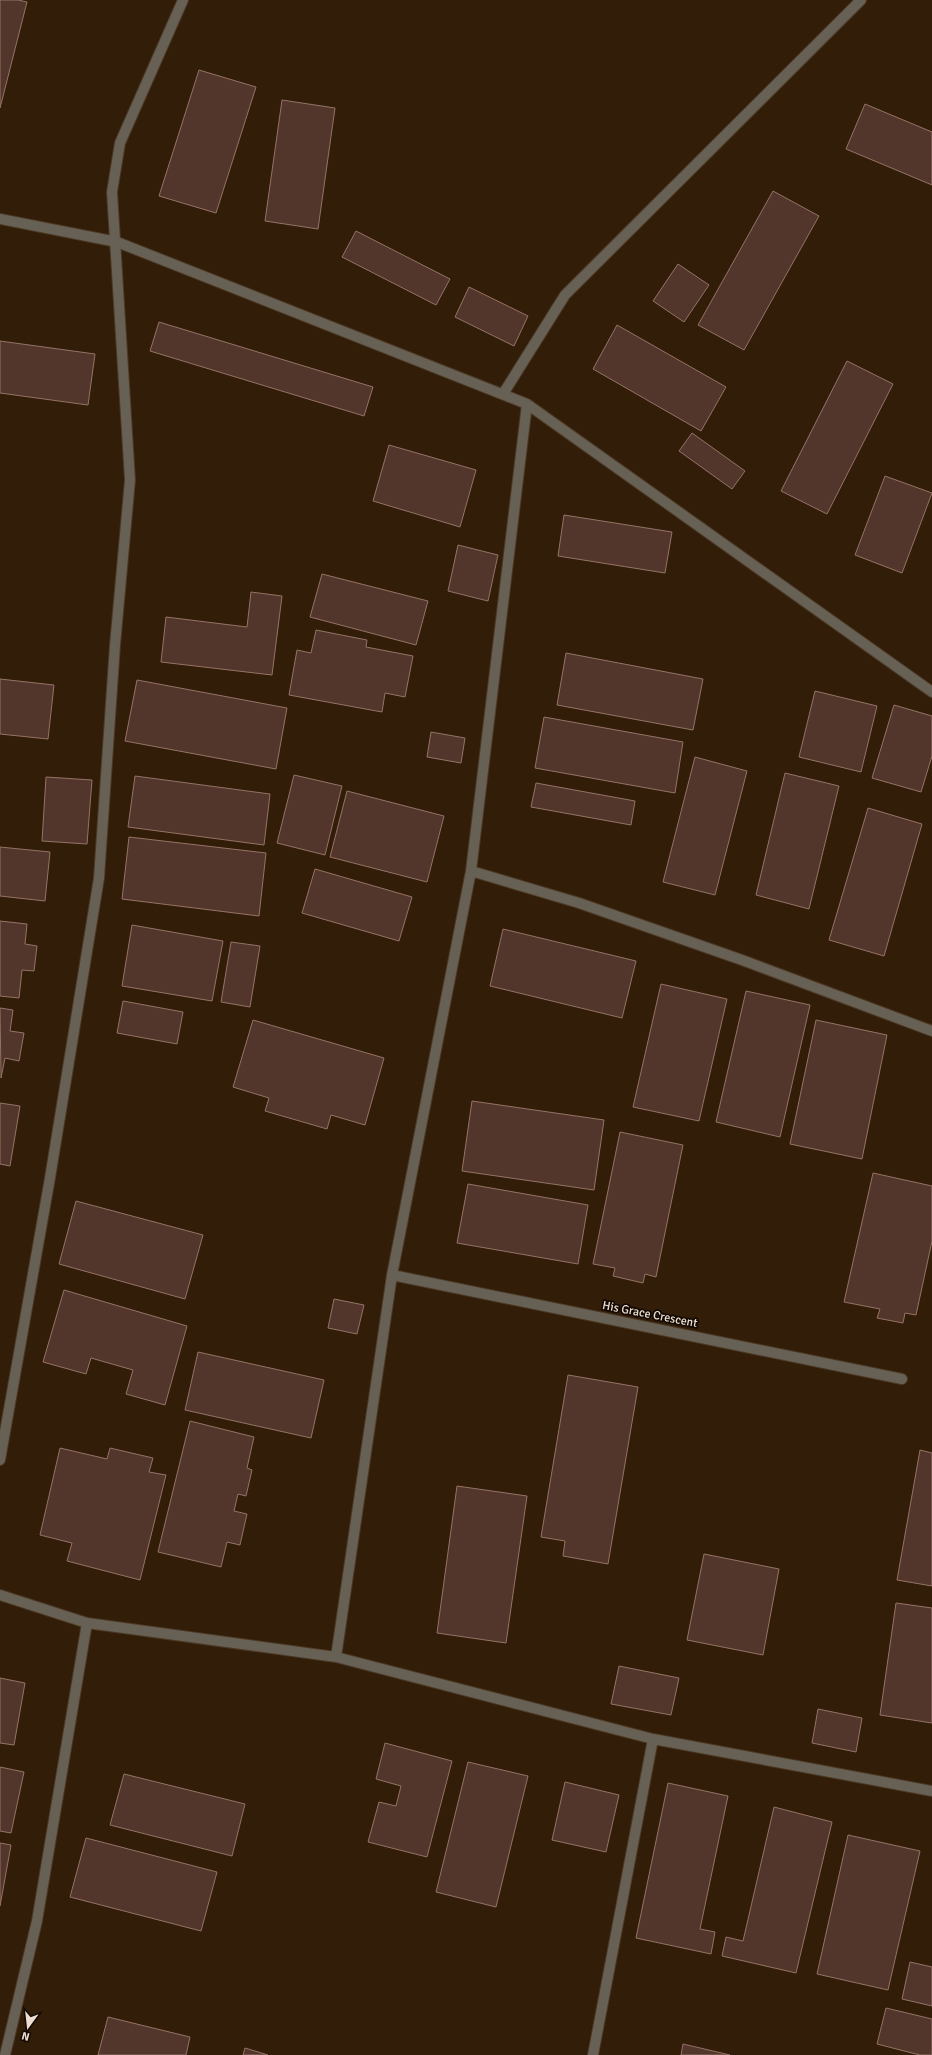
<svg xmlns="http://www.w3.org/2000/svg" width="932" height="2055" font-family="Signika,sans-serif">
<rect width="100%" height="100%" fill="#321d08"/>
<path fill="#53362b" stroke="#957367" d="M0,0H18L27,2L0,108Z
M199,70L256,87L216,213L159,196Z
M282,100L335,108L318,229L265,221Z
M865,104L932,132V185L846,149Z
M773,191L819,216L744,350L698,325Z
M356,231L450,279L436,305L342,257Z
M678,264L709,285L684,322L653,301Z
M469,287L528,316L514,346L455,317Z
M159,322L373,387L364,416L150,351Z
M617,325L726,387L701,431L593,369Z
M0,341L95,354L88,405L0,393Z
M847,361L893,384L827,514L781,491Z
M692,433L745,471L732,489L679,451Z
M389,445L476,470L460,527L373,501Z
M885,476L932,493L902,573L855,555Z
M564,515L672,532L665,573L558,556Z
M458,545L498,555L488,601L448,591Z
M322,574L428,601L416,645L310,617Z
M251,592L282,596L272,675L161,662L166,617L247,627Z
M316,630L367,640L366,647L413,656L405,697L385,693L382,712L289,695L297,650L311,653Z
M566,653L703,679L693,730L557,705Z
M0,679L54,685L48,739L0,734Z
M137,680L287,708L276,769L125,741Z
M815,691L877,706L861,772L799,757Z
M894,705L932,716V756L921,792L872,778Z
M544,717L683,742L675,793L535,768Z
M431,732L465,738L461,763L427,757Z
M695,757L747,771L715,895L663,882Z
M785,773L839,786L809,909L756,895Z
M294,775L342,786L325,855L277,843Z
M135,776L270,794L264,845L128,827Z
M46,777L92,780L87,844L42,841Z
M536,783L635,801L631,825L531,807Z
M347,791L444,816L427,882L330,857Z
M868,808L922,824L884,956L829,940Z
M129,837L266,853L259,916L122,899Z
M0,847L50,852L45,901L0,896Z
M315,869L412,897L399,941L302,913Z
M0,921L27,924L25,944L37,946L34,971L22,970L19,998L0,996Z
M132,925L223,941L212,1001L122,986Z
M503,929L636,961L622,1018L490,986Z
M231,942L260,946L250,1007L221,1002Z
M661,984L727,999L699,1121L633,1107Z
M746,991L810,1005L780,1137L716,1122Z
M123,1001L183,1012L177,1044L117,1033Z
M0,1008L13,1010L10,1031L24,1033L19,1061L5,1058L1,1078Z
M253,1020L384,1058L365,1125L331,1115L327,1129L265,1111L269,1098L233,1087Z
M816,1020L887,1035L862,1159L790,1144Z
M472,1101L604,1120L594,1190L462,1171Z
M0,1103L20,1106L10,1166L0,1164Z
M620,1132L683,1145L656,1277L645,1274L643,1283L613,1276L615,1268L593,1264Z
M873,1173L932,1186V1241L916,1315L905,1313L903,1323L877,1318L880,1309L844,1302Z
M468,1184L588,1205L578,1264L457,1243Z
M76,1201L203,1235L185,1299L59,1264Z
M64,1290L187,1326L165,1405L126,1394L133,1370L91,1358L86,1374L43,1362Z
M334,1299L364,1305L357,1334L328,1328Z
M198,1352L324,1380L311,1438L185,1410Z
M568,1375L638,1387L608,1564L563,1556L565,1541L541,1537Z
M190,1421L254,1437L247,1468L252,1470L246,1496L238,1494L234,1511L247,1514L240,1545L227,1542L221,1567L158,1552Z
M60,1448L107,1459L110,1448L153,1458L149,1472L166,1475L140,1580L67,1561L72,1543L40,1535Z
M920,1450L932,1453V1586L897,1580Z
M457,1486L527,1496L506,1643L437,1633Z
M704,1554L779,1569L763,1655L687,1640Z
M896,1603L932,1608V1723L880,1715Z
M619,1666L679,1678L671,1715L611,1704Z
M0,1678L25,1683L14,1745L0,1743Z
M818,1709L862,1718L856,1752L812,1743Z
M385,1743L452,1761L427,1857L368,1842L379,1802L396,1806L401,1786L376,1779Z
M468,1762L528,1776L496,1907L436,1892Z
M0,1767L24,1772L11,1833L0,1831Z
M124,1774L245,1804L232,1856L110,1825Z
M565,1782L619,1795L606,1852L552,1840Z
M668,1783L728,1796L700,1929L715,1932L711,1954L636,1938Z
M774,1807L832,1822L796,1973L722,1956L726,1937L743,1941Z
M848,1835L920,1851L888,1990L817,1974Z
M86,1838L217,1872L201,1931L70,1897Z
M0,1843L11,1845L0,1906Z
M910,1962L932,1967V2006L902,1999Z
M886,2008L932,2019V2055H920L877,2044Z
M108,2017L190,2037L186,2055H98Z
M683,2044L730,2055H681Z
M245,2048L268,2055H243Z"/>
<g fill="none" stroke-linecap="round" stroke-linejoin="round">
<g stroke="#4c3824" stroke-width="12">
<path id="minor" d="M0,219L117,242L527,404L932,692
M503,394L565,295L861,0
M471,871L579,903L742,960L932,1031
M392,1275L902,1379
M0,1460L50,1178L99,878L115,645L130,480L112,192L120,143L183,0
M0,1595L87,1623L336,1657L653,1739L932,1791
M336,1657L392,1275L471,871L527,404
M5,2055L37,1921L87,1623
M593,2055L653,1739"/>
</g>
<use href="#minor" stroke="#666154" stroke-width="10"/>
</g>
<g text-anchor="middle" stroke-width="3.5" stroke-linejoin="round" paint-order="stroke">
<g font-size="12" fill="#ecded1" stroke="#130a03">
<text transform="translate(650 1314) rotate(11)" y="4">His Grace Crescent</text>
</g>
</g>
<g transform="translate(28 2027) rotate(195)" stroke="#130a03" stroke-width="3" paint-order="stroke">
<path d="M0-3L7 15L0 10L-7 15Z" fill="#ecded1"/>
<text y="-6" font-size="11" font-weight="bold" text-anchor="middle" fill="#ecded1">N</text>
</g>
</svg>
